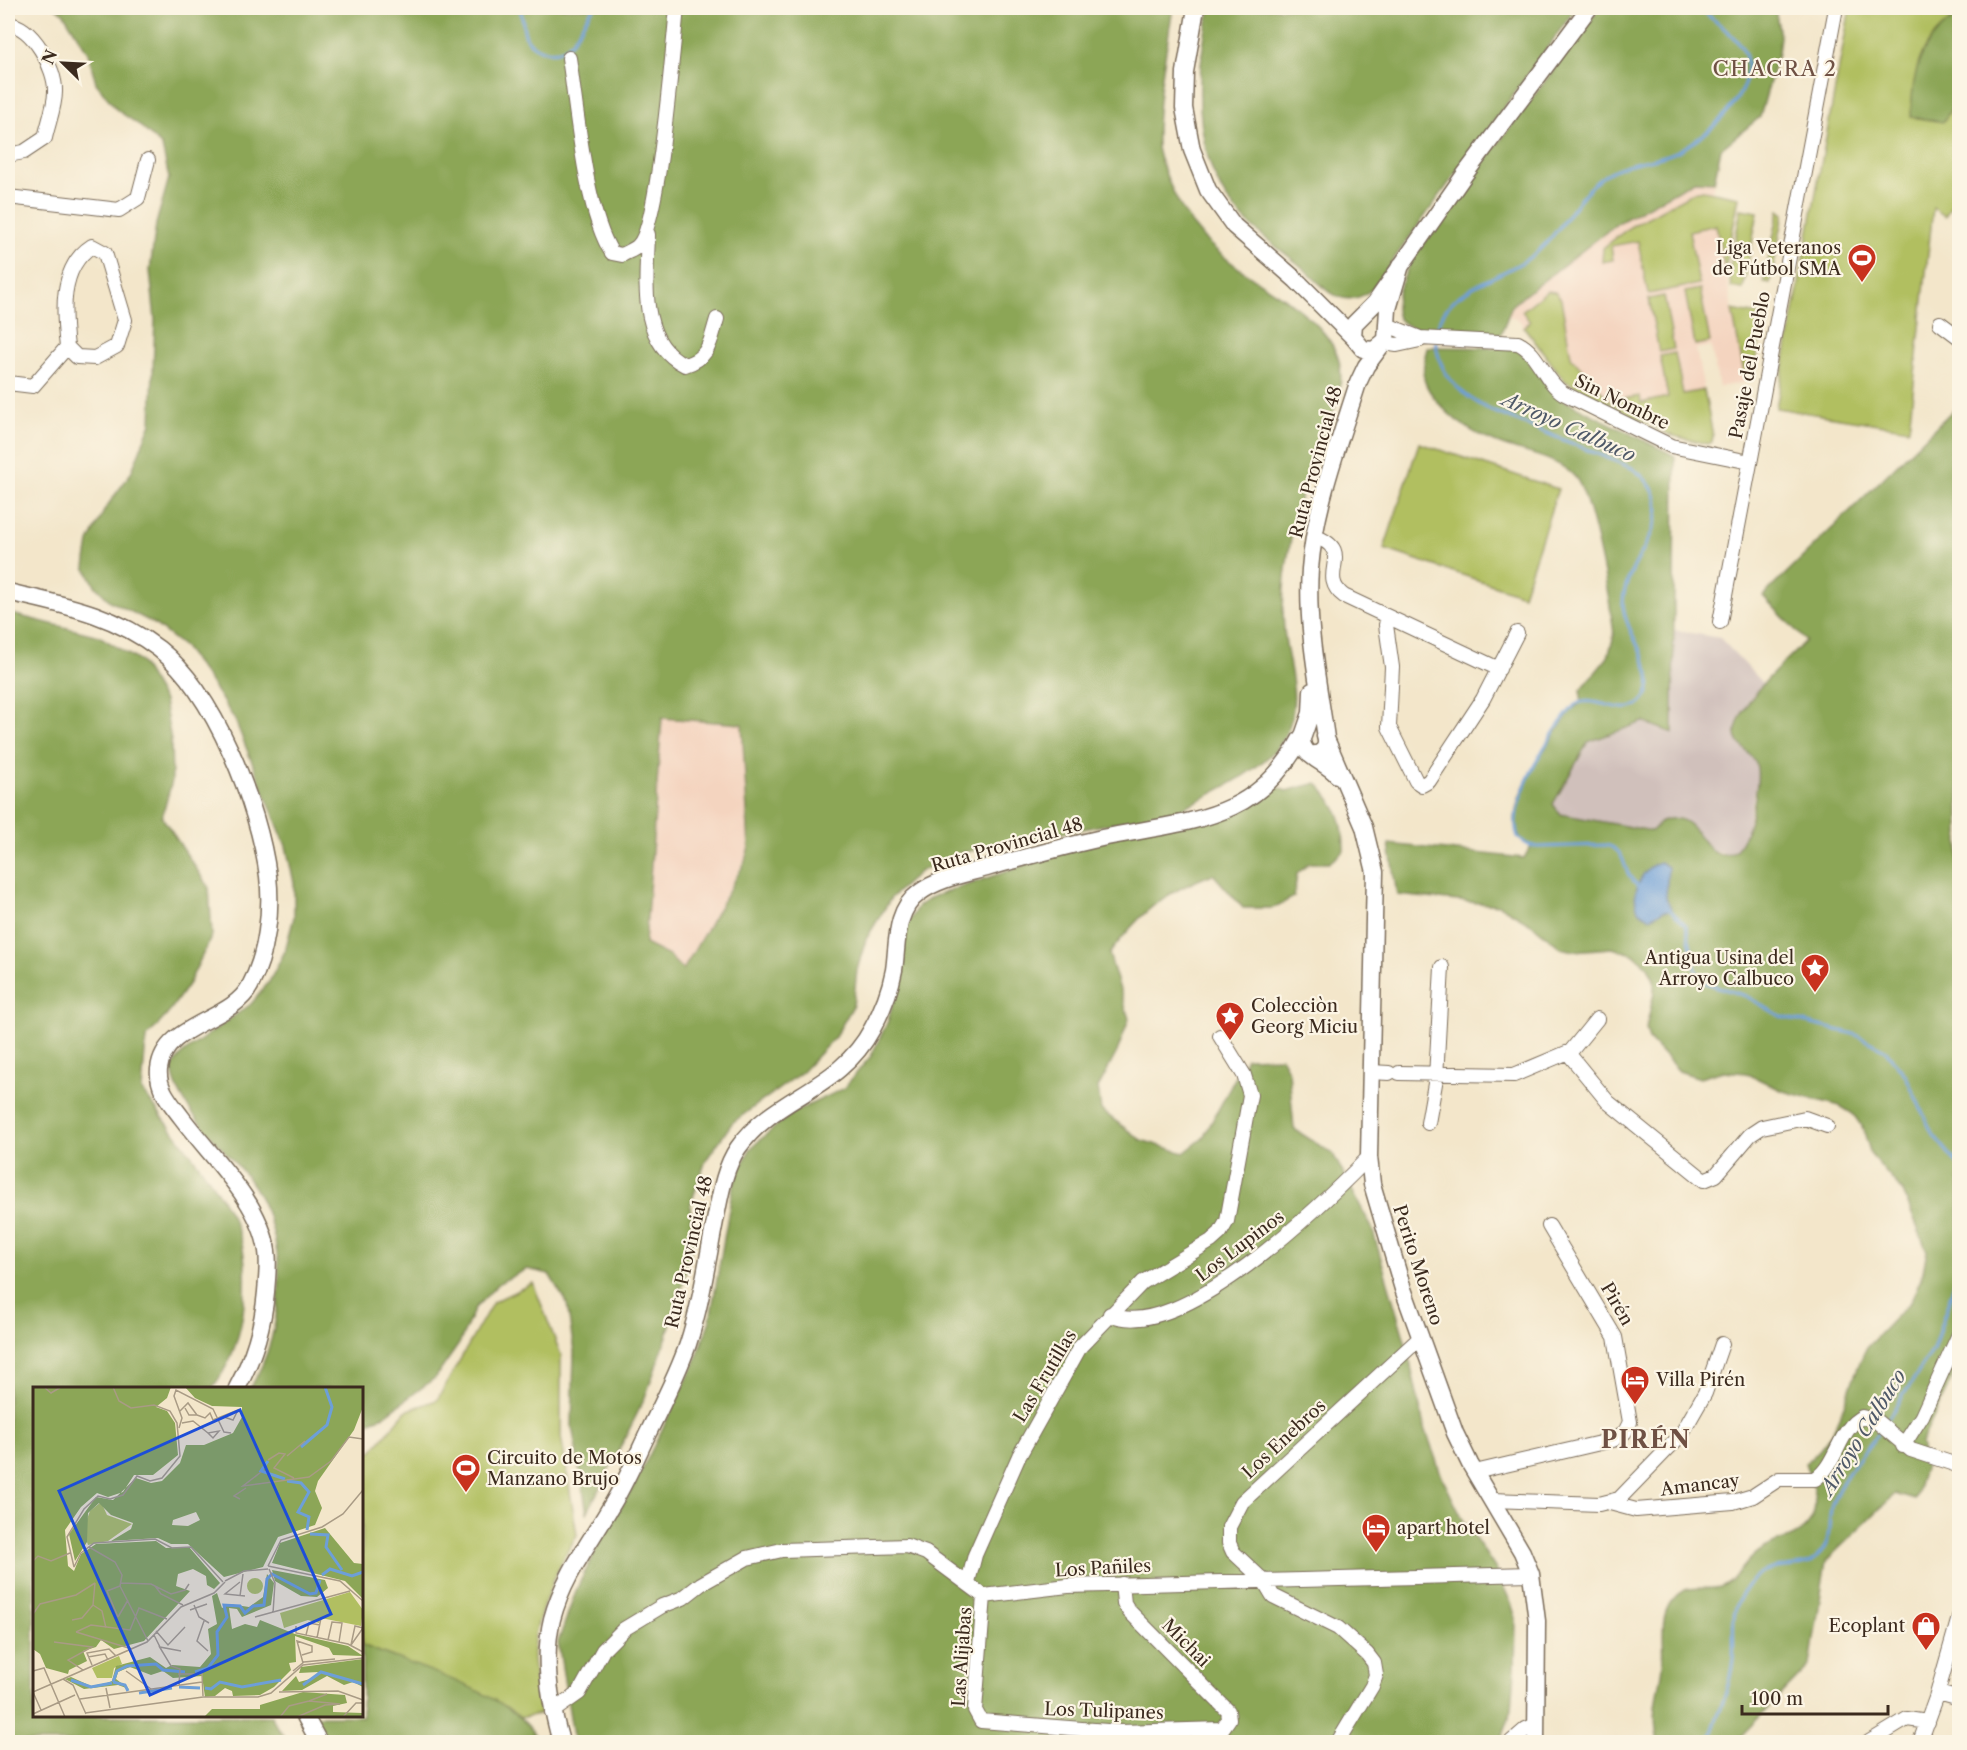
<svg xmlns="http://www.w3.org/2000/svg" width="1967" height="1750" font-family="'Libre Caslon Text',serif">
<rect width="100%" height="100%" fill="#fcf5e5"/>
<filter id="ink" filterUnits="userSpaceOnUse"><feTurbulence type="fractalNoise" baseFrequency=".0167" numOctaves="2"/><feDisplacementMap in="SourceGraphic" scale="12" xChannelSelector="R" yChannelSelector="G"/><feConvolveMatrix kernelMatrix="1 2 1 2 8 2 1 2 1" color-interpolation-filters="sRGB"/></filter>
<filter id="wash" filterUnits="userSpaceOnUse"><feTurbulence type="fractalNoise" baseFrequency=".008" numOctaves="4" result="noise"/><feDisplacementMap in="SourceGraphic" scale="24" xChannelSelector="R" yChannelSelector="G"/><feGaussianBlur stdDeviation="1.35" result="paint"/><feColorMatrix in="noise" values="0 0 0 0 0 0 0 0 0 0 0 0 0 0 0 0 0 1.4 0 .05"/><feComposite in="paint" operator="in"/></filter>
<g filter="url(#wash)">
<rect width="100%" height="100%" fill="#f3e6ca"/>
<path fill="#f4d4bf" d="M1703,180L1714,182L1711,198L1746,382L1719,387L1711,346L1696,349L1713,436L1712,442L1707,444L1670,435L1566,382L1519,320L1507,315L1514,304L1624,219L1694,181Z
M662,718L742,723L750,841L748,853L683,971L669,956L645,944Z"/>
<path fill="#d0c0bb" d="M1674,630L1720,638L1763,683L1737,727L1755,762L1758,777L1744,842L1739,849L1728,855L1710,850L1682,819L1668,818L1656,825L1652,831L1559,814L1553,804L1588,742L1643,722L1673,732Z"/>
<path fill="#b1bf61" stroke="#767440" stroke-width="1.5" d="M1850,8H1959V194L1945,216L1933,208L1909,429L1776,408Z
M1703,190L1739,197L1725,271L1716,225L1689,231L1699,284L1648,294L1638,241L1611,246L1613,260L1602,262L1603,248L1630,227L1694,192Z
M1741,209L1758,212L1743,289L1731,287L1729,272Z
M1779,210L1784,214L1770,283L1764,282Z
M1700,289L1710,342L1695,345L1685,292Z
M1547,291L1555,292L1561,299L1571,357L1610,401L1640,396L1641,403L1668,397L1660,356L1675,353L1683,394L1704,390L1713,436L1712,442L1707,444L1670,435L1565,381L1524,327L1530,322L1522,311Z
M1664,296L1674,349L1659,352L1649,299Z
M1732,310L1764,316L1754,370L1744,373Z
M1419,443L1558,489L1523,595L1384,549Z
M533,1283L561,1355V1436L577,1535C559,1563 534,1620 533,1653C533,1673 538,1694 540,1714L466,1728L362,1648V1449L372,1451L406,1411L437,1400L493,1302Z"/>
<path fill="#8ca657" stroke="#64683a" stroke-width="1.5" fill-rule="evenodd" d="M56,8H1173C1166,52 1156,100 1157,145C1157,154 1162,164 1165,172C1188,237 1224,259 1279,295C1302,310 1332,333 1339,361C1348,397 1320,436 1309,470C1301,493 1294,519 1290,544C1284,576 1280,611 1286,644C1291,676 1300,700 1287,732C1273,767 1208,796 1176,811L954,854L919,872L891,898L866,939L857,970L853,1006L835,1037L802,1072L732,1123L706,1160L690,1206L693,1238L684,1279L667,1336L644,1400L587,1513L572,1426L574,1352L567,1304L549,1274L527,1269L499,1283L475,1308L459,1344L436,1377L384,1416L362,1424V1388H250C287,1330 291,1234 247,1177C224,1147 173,1104 172,1066L184,1052L251,1004L269,982L285,951L294,917V883L286,846L235,720L209,680L184,647L153,623L110,601L96,587L85,567L89,542L105,509L131,473L151,423L155,320L150,270L156,224L169,178L162,146L139,125L117,110L96,83L88,53L64,14ZM662,718L742,724L749,847L744,864L683,970L669,956L645,944Z
M1210,8H1576L1372,289C1340,316 1320,281 1297,263C1256,230 1223,211 1208,157C1194,108 1199,57 1210,8Z
M1600,8H1775L1780,36L1778,53L1760,117L1721,149L1714,182L1694,181L1618,223L1512,305L1501,334C1482,339 1403,336 1397,315C1392,298 1406,274 1412,258Z
M1959,15V97L1943,122L1911,117C1912,73 1919,39 1959,15Z
M1427,347L1514,348L1522,353L1555,396L1675,456L1673,733L1643,722L1588,742L1553,804L1560,814L1652,831L1661,821C1702,805 1700,867 1732,853C1748,846 1762,780 1756,764C1751,751 1734,746 1736,730C1742,699 1785,662 1806,641L1763,596L1959,404V1364L1921,1443L1925,1465L1915,1500L1895,1494L1826,1561L1810,1665L1735,1742H1658C1651,1708 1659,1698 1663,1666C1666,1642 1656,1614 1676,1596C1689,1583 1704,1591 1720,1587C1735,1582 1744,1563 1757,1553C1768,1544 1782,1542 1794,1536C1826,1519 1814,1488 1805,1463C1843,1436 1846,1386 1867,1347L1910,1302L1922,1277L1927,1251L1903,1192L1871,1155L1863,1128L1853,1114L1840,1106L1783,1091L1746,1073L1723,1071L1700,1078L1679,1071L1649,1039L1646,1028L1654,993V980L1648,967L1633,954L1612,948L1573,951L1561,948L1533,925L1499,905L1397,895L1389,844L1524,858L1531,846C1484,824 1554,736 1571,710L1582,702L1580,691L1608,657L1614,635C1611,606 1591,495 1575,477C1558,458 1528,454 1505,446C1482,438 1460,426 1443,408C1422,385 1420,378 1427,347Z
M8,613L99,636L141,662L164,701L171,740L172,781L162,817L209,888L212,935L189,983L167,1015L146,1038L142,1090C170,1130 232,1198 242,1244C247,1267 246,1289 243,1313C239,1339 229,1367 212,1388H34V1716H271L287,1742H8Z
M1268,783L1286,791L1317,783C1338,806 1344,820 1344,851L1329,863H1309L1297,874L1294,897L1273,908H1243L1213,874C1161,894 1142,911 1109,954L1129,1019L1117,1052L1098,1088L1101,1110L1141,1140L1184,1153L1203,1138L1246,1058L1281,1057L1289,1072L1294,1129L1333,1154L1372,1228L1407,1348L1423,1422L1442,1477L1462,1518L1495,1568L1511,1603L1516,1618L1515,1671L1512,1709L1501,1742H574L558,1642L577,1588L605,1532L632,1490L694,1365L710,1320L733,1186L742,1165L751,1148L768,1133L792,1113L843,1089L871,1056L888,1021L898,984L905,928L918,906L932,897L1110,836L1255,801L1264,797Z
M362,1645C408,1665 520,1694 538,1742H326L312,1716H362Z"/>
<path fill="#6d9fd8" stroke="#54647b" stroke-width="1.5" d="M1660,862L1668,867L1666,897L1672,910L1663,911L1650,918L1638,910C1630,893 1642,867 1660,862Z"/>
<g fill="none" stroke-linecap="round" stroke-linejoin="round">
<path stroke="#6d9fd8" stroke-width="3" d="M519,8C525,17 521,29 527,39C531,45 539,49 546,51C574,57 579,23 594,8
M1436,335C1442,286 1500,281 1533,255C1564,232 1578,187 1614,170C1632,161 1652,161 1671,154C1703,142 1766,88 1742,48C1732,32 1713,20 1699,8
M1436,342C1439,376 1461,395 1490,410L1632,468C1694,513 1624,554 1623,603C1623,633 1663,672 1645,698C1627,723 1598,693 1576,704C1553,727 1505,805 1518,837L1526,844L1537,847L1606,845C1630,851 1619,872 1639,886
M1668,908L1686,925L1696,971L1706,983L1746,996L1782,1017L1854,1034L1885,1050L1906,1076L1932,1133L1960,1167
M1885,1423L1933,1350L1960,1266
M1708,1742C1718,1716 1730,1687 1733,1659C1735,1639 1730,1618 1739,1600C1762,1549 1796,1579 1818,1556C1833,1542 1827,1522 1832,1504C1841,1478 1864,1453 1880,1431"/>
</g>
</g>
<g filter="url(#ink)">
<g fill="none" stroke-linecap="round" stroke-linejoin="round">
<g stroke="#7b6c5a" stroke-width="16">
<path id="minor" d="M8,24C33,26 56,69 55,92C55,106 48,124 45,138L24,152L8,155
M569,58C577,108 585,212 612,253L622,255C627,252 634,250 638,246C659,227 673,45 677,8
M8,197L119,210L138,198L148,160
M648,234C647,279 637,341 685,365C710,357 710,342 717,319
M1940,323L1960,338
M1387,325L1420,338L1518,343C1539,353 1544,381 1563,393L1671,446L1750,462
M1384,343L1397,345L1420,340
M8,383L33,386L67,347C63,313 59,267 92,246L105,253L125,320L117,346L95,358L77,357L67,347
M1314,536C1358,552 1315,574 1344,596L1499,669
M1388,618L1386,625L1392,667L1389,727L1416,781L1422,785L1429,781L1483,699L1517,633
M1720,622L1836,8
M1568,1053L1608,1102L1704,1180L1716,1175L1750,1135L1762,1127L1805,1118L1827,1126
M1371,1072L1389,1073
M1399,1073L1514,1075L1571,1051L1597,1019
M1428,1123L1436,1078L1442,967
M1110,1314C1178,1346 1324,1203 1369,1157
M1903,1446L1922,1416L1960,1332
M1475,1472L1613,1440L1625,1432L1630,1422L1615,1337L1549,1226
M1492,1500L1599,1504L1619,1499L1681,1435L1705,1393L1722,1344
M1610,1503L1636,1510L1733,1502L1753,1496L1779,1479H1815C1837,1465 1839,1428 1862,1417L1875,1420L1911,1450L1960,1466
M968,1582L975,1555L1019,1456L1080,1347L1143,1282L1211,1241L1220,1233L1227,1221L1250,1095L1244,1075L1220,1036
M984,1596L975,1710L981,1721L1120,1732L1222,1729L1229,1719L1228,1711L1129,1611L1124,1603L1122,1584
M1938,1693L1960,1699
M552,1712L579,1693L603,1650L624,1629L662,1606L683,1598L701,1584L747,1558L782,1550L907,1546L926,1553L984,1596L1068,1586L1531,1574
M1338,1742L1372,1686L1376,1675L1374,1663L1367,1654L1338,1628L1273,1596L1264,1581L1233,1552L1229,1543V1527L1242,1502L1421,1337
M1511,1742L1526,1729L1536,1725
M1869,1742L1907,1719L1928,1722
M1920,1742L1936,1698L1960,1614"/>
</g>
<g stroke="#7b6c5a" stroke-width="19">
<path id="major" d="M1196,8L1185,72L1184,108L1192,150L1208,190L1234,226L1296,280L1353,337
M1401,265L1388,309L1386,340L1374,350L1363,349L1353,337L1354,324L1375,303L1465,174L1589,8
M8,592C63,605 112,613 159,649C215,693 259,806 268,876C272,911 267,954 250,986C231,1022 164,1023 159,1069C157,1089 171,1103 182,1118C211,1157 260,1201 267,1251C269,1264 267,1278 266,1292C263,1327 254,1357 237,1388
M1303,735C1296,754 1326,762 1337,775
M1303,736L1311,713L1312,691
M1326,738C1318,682 1306,625 1310,569C1315,506 1339,443 1358,383L1366,366L1381,346
M1327,741L1364,827L1375,872L1369,1157L1372,1184L1403,1289L1455,1433L1470,1464L1522,1552L1531,1574L1537,1621L1536,1742
M1309,754C1321,756 1329,748 1325,736
M305,1716L319,1742
M561,1742C550,1703 542,1659 552,1619C563,1577 589,1544 610,1508C625,1484 636,1458 648,1433C662,1404 678,1374 688,1344C701,1304 707,1262 715,1221C720,1197 724,1168 738,1148C775,1095 839,1091 872,1029C882,1011 890,991 894,970C898,944 894,911 919,893C939,878 966,874 990,867C1030,856 1071,844 1112,836C1194,820 1257,820 1301,738"/>
</g>
<use href="#minor" stroke="#fff" stroke-width="14"/>
<use href="#major" stroke="#fff" stroke-width="16"/>
</g>
</g>
<defs>
<g id="stadium-pin" transform="scale(1.5)"><path d="M0 17L-7.5 6A9.5 9.5 0 1 1 7.5 6Z" fill="#c8321e" stroke="#fcf5e5"/><path d="M0-5a6.5 5 0 1 0 0 10a6.5 5 0 1 0 0-10ZM-3.5-1.8h7v3.6h-7Z" fill="#fff"/></g>
<g id="sight-pin" transform="scale(1.5)"><path d="M0 17L-7.5 6A9.5 9.5 0 1 1 7.5 6Z" fill="#c8321e" stroke="#fcf5e5"/><path d="M0-6L1.8-2.2L6-1.7L2.9 1.2L3.7 5.4L0 3.3L-3.7 5.4L-2.9 1.2L-6-1.7L-1.8-2.2Z" fill="#fff"/></g>
<g id="hotel-pin" transform="scale(1.5)"><path d="M0 17L-7.5 6A9.5 9.5 0 1 1 7.5 6Z" fill="#c8321e" stroke="#fcf5e5"/><path d="M-6-4.5h1.5V1H6V5H4.5V3h-9V5H-6ZM-4 0a1.8 1.8 0 1 1 3.6 0ZM.5 0V-2.5h3Q6-2.5 6 0Z" fill="#fff"/></g>
<g id="shop-pin" transform="scale(1.5)"><path d="M0 17L-7.5 6A9.5 9.5 0 1 1 7.5 6Z" fill="#c8321e" stroke="#fcf5e5"/><path d="M-5-2.5h2.3a2.7 3.5 0 0 1 5.4 0H5L5.5 6h-11ZM-1.5-2.5h3a1.5 2.3 0 0 0-3 0Z" fill="#fff"/></g>
</defs>
<g fill-rule="evenodd">
<use href="#stadium-pin" x="1862" y="258"/>
<use href="#sight-pin" x="1815" y="968"/>
<use href="#sight-pin" x="1230" y="1016"/>
<use href="#hotel-pin" x="1635" y="1380"/>
<use href="#stadium-pin" x="466" y="1468"/>
<use href="#hotel-pin" x="1376" y="1528"/>
<use href="#shop-pin" x="1926" y="1626"/>
</g>
<g text-anchor="middle" stroke-width="4.5" stroke-linejoin="round" paint-order="stroke">
<g font-size="18" fill="#3b2a1e" stroke="#fcf5e5" text-anchor="start">
<text x="1841" y="254" text-anchor="end">Liga Veteranos<tspan x="1841" dy="21">de Fútbol SMA</tspan></text>
<text x="1794" y="964" text-anchor="end">Antigua Usina del<tspan x="1794" dy="21">Arroyo Calbuco</tspan></text>
<text x="1251" y="1012">Colecciòn<tspan x="1251" dy="21">Georg Miciu</tspan></text>
<text x="1656" y="1386">Villa Pirén</text>
<text x="487" y="1464">Circuito de Motos<tspan x="487" dy="21">Manzano Brujo</tspan></text>
<text x="1397" y="1534">apart hotel</text>
<text x="1905" y="1632" text-anchor="end">Ecoplant</text>
</g>
<g font-size="18" fill="#3b2a1e" stroke="#fcf5e5">
<text transform="translate(1750 365) rotate(-79)" y="6">Pasaje del Pueblo</text>
<text transform="translate(1622 402) rotate(26)" y="6">Sin Nombre</text>
<text transform="translate(1316 462) rotate(-75)" y="6">Ruta Provincial 48</text>
<text transform="translate(1007 845) rotate(-16)" y="6">Ruta Provincial 48</text>
<text transform="translate(1240 1246) rotate(-37)" y="6">Los Lupinos</text>
<text transform="translate(689 1252) rotate(-77)" y="6">Ruta Provincial 48</text>
<text transform="translate(1418 1265) rotate(72)" y="6">Perito Moreno</text>
<text transform="translate(1617 1304) rotate(60)" y="6">Pirén</text>
<text transform="translate(1045 1376) rotate(-59)" y="6">Las Frutillas</text>
<text transform="translate(1284 1439) rotate(-43)" y="6">Los Enebros</text>
<text transform="translate(1700 1485) rotate(-7)" y="6">Amancay</text>
<text transform="translate(1103 1568) rotate(-3)" y="6">Los Pañiles</text>
<text transform="translate(1186 1643) rotate(45)" y="6">Michai</text>
<text transform="translate(962 1657) rotate(-86)" y="6">Las Alijabas</text>
<text transform="translate(1104 1711) rotate(2)" y="6">Los Tulipanes</text>
</g>
<g font-size="20" font-style="italic" fill="#4f5968" stroke="#fcf5e5">
<text transform="translate(1569 427) rotate(24)" y="7">Arroyo Calbuco</text>
<text transform="translate(1863 1432) rotate(-58)" y="7">Arroyo Calbuco</text>
</g>
<g font-size="21" letter-spacing="1.5" fill="#6f5144" stroke="#fcf5e5">
<text x="1775" y="76">CHACRA 2</text>
</g>
<g font-size="24" font-weight="bold" letter-spacing="1.5" fill="#6f5144" stroke="#fcf5e5">
<text x="1646" y="1448">PIRÉN</text>
</g>
</g>
<g transform="translate(33 1387)">
<rect width="330" height="330" fill="#f3e6ca"/>
<path d="M68,115L74,128L99,137L75,154L55,158L50,143L57,124ZM214 199a8 8 0 1 1 16 0a8 8 0 1 1-16 0ZM317,205L330,223L328,239L288,231L286,236L275,233L251,241L247,226ZM86,269L89,277L81,281L79,291H64L59,281Z" fill="#b1bf61"/>
<path d="M0,0H138L134,11L123,20L134,24L142,36L145,68L120,88H101L90,105L75,110L64,106L48,120L32,143L35,179L41,184L48,167L63,157L123,154L133,161L156,160L187,196L181,202L174,198L173,189L160,182L145,187L143,199L157,204L111,254L81,262L68,253L63,260L50,264L54,274L36,283L35,287L13,281L7,267L0,262ZM152,0H330V20L321,43L285,94L282,104L289,121L282,138L245,150L230,180L191,190L155,157H138L125,151L78,154L98,142L100,136L78,128L66,116L55,126L54,155L42,174L36,147L63,110L80,113L103,91L118,96L129,94L147,76L153,58H171L200,46L209,30V20L179,19L162,11ZM163,125L167,133L155,139L139,138L140,133ZM292,141L321,176L330,177V212L312,194L239,176L247,156ZM239,183L292,193L295,201L284,210L268,209L242,194ZM234,187L241,196L238,218L209,230L204,222L196,221L199,242L212,237L224,240L227,233L262,247L315,259L330,269L300,268L296,261L262,249L263,275L256,276L258,283L241,300L227,308L200,309L199,304L192,301L182,309L172,310L169,289L140,291L130,284L118,288L97,280L85,285L83,292L96,302L85,298L51,302L32,292L38,290L58,299L74,296L79,294L83,279L117,270L133,281L139,278L167,280L178,267L175,242L184,237L179,209L184,206L189,221L196,217L216,220L230,210ZM330,272V300L320,295L311,298L294,289L269,303L249,304L263,289L266,295L281,291L285,285L266,286L268,280ZM270,305L312,308L314,316L300,319V325L330,326V330H171L179,322H227V318Z" fill="#8ca657" fill-rule="evenodd"/>
<path fill="none" stroke="#6d9fd8" stroke-width="3" d="M268,60L294,38L299,20L292,0M235,74L228,84L252,92M254,94L268,96L276,105L265,125L276,130L274,143M277,147L295,148L293,160L309,183M289,188L297,182L319,189L330,185M162,285L175,281L185,268L184,245L194,230L191,218L207,219L212,226L220,219L231,218L234,192L239,187L277,207L283,206L287,193M38,293L58,300L79,296M80,295L84,284L94,279L123,277L130,283L152,285M80,295L92,298L95,304M270,298L288,285L330,297M146,300L167,301M172,301L178,302L187,295L209,300L248,293M106,306L139,301"/>
<path fill="none" stroke="#a99b85" stroke-width="1.5" d="M11,0L18,6L28,0M147,24L155,16L164,28H156L152,21M164,28L172,31L177,26L180,33L205,23L200,33L191,30M149,36L160,34L175,46L186,44L180,51L175,46M146,41L149,31L141,9L143,3L180,22L191,45L198,46M254,69L272,54M235,73L246,66L252,67L241,81L261,91M228,85L210,99L276,90L298,74L316,50L330,52M207,112L201,109L213,101M56,160L82,175L89,188L87,199L115,254M0,174L5,169L18,174L37,166M235,179L248,153L289,140L310,127L330,103M235,179L307,194L330,214M41,180L34,150L51,122L65,109L77,112L90,108L104,89L117,94L129,91L147,69L144,36L137,24L121,18L98,21L86,14L80,0M41,180L48,166L61,156L122,152L139,161L158,160L190,195M236,182L242,196L240,226M192,194L211,184L235,182M207,195L192,207L212,209M88,196L118,197L138,207L152,203L156,197M122,199L128,207L150,218M207,209L210,187M60,218L69,224L73,241M161,218L166,230L176,236M157,223L174,217M0,227L7,217L43,208L62,196M85,230L74,204L87,199M85,230L95,213M222,230L317,204M39,233L49,231L60,218L62,196M171,234L164,254L175,264M263,239V246L315,257L330,265M123,244L135,258L152,240M43,245L58,238L97,243L106,221L134,232M43,245L99,262M121,248L127,260L148,264M273,248L276,236L287,238M284,251L288,231M295,253L299,235L309,236L306,255M21,255L59,260L35,273L50,283M318,258L322,239L330,241M318,258L330,241M126,259L138,279L147,282L146,298M269,268L279,265V259L264,254L270,276M55,270L72,267L75,273M59,278L54,266L76,262L83,269M0,284L11,281L32,330M93,284L118,302M260,284L271,275L302,272M145,287H169L170,309M30,292L114,255L148,220L181,206L192,195M30,292L40,298L53,327M73,301L77,321M0,305L30,292M0,305L8,323M246,305L305,304L330,313M47,312L169,295M52,326L170,310H225L238,306L270,278L330,271M0,327L42,308M247,330L256,319L276,314M264,330L292,318L307,317L276,314L294,307M310,330L323,316H330"/>
<path fill="#1d4ed8" fill-opacity="0.15" stroke="#1d4ed8" stroke-width="3" d="M207,23L298,227L117,308L26,104Z"/>
<rect width="330" height="330" fill="none" stroke="#3b2a1e" stroke-width="3"/>
</g>
<rect width="1967" height="1750" fill="none" stroke="#fcf5e5" stroke-width="30"/>
<g transform="translate(63 63) rotate(294)" stroke="#fcf5e5" stroke-width="4.5" paint-order="stroke">
<path d="M0-4.5L10 22L0 15L-10 22Z" fill="#3b2a1e"/>
<text y="-9" font-size="16" font-weight="bold" text-anchor="middle" fill="#3b2a1e">N</text>
</g>
<path d="M1742 1705v9h146v-9" fill="none" stroke="#3b2a1e" stroke-width="3"/>
<text x="1751" y="1705" font-size="18" fill="#3b2a1e" stroke="#fcf5e5" stroke-width="4.5" paint-order="stroke">100 m</text>
</svg>
